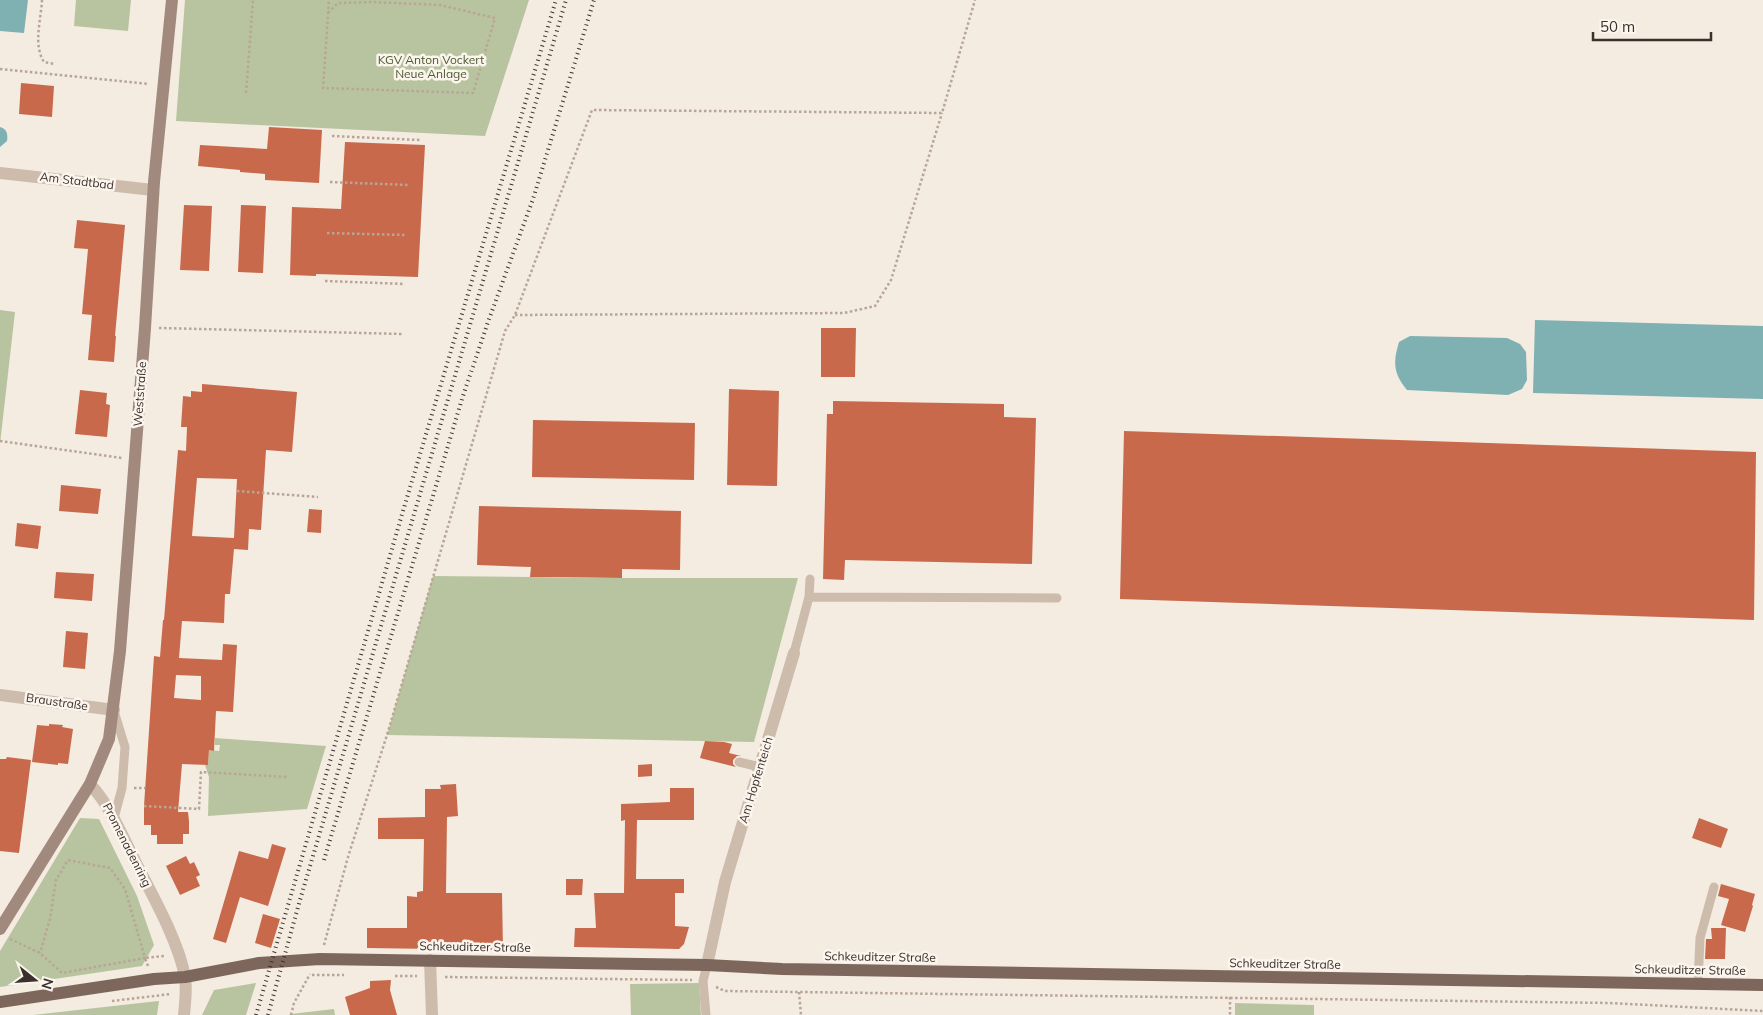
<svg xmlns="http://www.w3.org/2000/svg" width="1763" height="1015" font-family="Mulish,sans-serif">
<rect width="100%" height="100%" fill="#f4ebe1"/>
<path fill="#b8c4a0" d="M76,0H131L128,31L74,26Z
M185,0H529L485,136L176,121Z
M0,310L15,312L0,444Z
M433,576L622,578H798L754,742L387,735Z
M215,738L326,746L307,809L208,816L209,777L205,765H208L209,750L219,751L220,745H215Z
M80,818L99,819L137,896L154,945L142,966L0,987V951Z
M256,983L246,1015H202L214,990Z
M699,983L701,1015H631L630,984Z
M159,1001L157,1015H33L158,1001Z
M1235,1003L1314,1005V1015H1235Z
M334,1009L335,1015H289L291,1014Z"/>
<path fill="#7fb0b2" d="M0,0H28L24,33L0,31Z
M0,127C7,129 8,134 7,141L0,147Z
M1535,320L1763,326V399L1533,393Z
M1410,336L1507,338L1520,344L1526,352L1527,380L1522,389L1508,395L1407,390C1393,373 1393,362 1399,342Z"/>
<path fill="#c8694b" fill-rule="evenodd" d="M21,83L54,86L52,117L19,114Z
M269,127L322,130L319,183L265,180V174L240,172V170L198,166L200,145L267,149Z
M345,142L425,145L418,277L316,274V276L290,275L292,207L341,209Z
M184,205L212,206L209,271L180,270Z
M241,205L266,206L263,273L238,272Z
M77,220L125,225L115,336H116L114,362L88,360L92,315L82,314L88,249L74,248Z
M821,328H856L855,377H821Z
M202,384L297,392L292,452L266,450L261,530L249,529L248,550L234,549L230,594H225L224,623L182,621L179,658L222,660L223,644L237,645L233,712L216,711L214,751L209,750L208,765L182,764L178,812H188L189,821V834H183V844H157V835H151V825H144V806L154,656L160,657L163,620H164L178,450L186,451L187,427H181L183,396L191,397V391L202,392ZM197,478L237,479L234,538L192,536ZM176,675L201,676V700L174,698Z
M729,389L779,391L777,486L727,485Z
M80,390L107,393L106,404L110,405L107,437L75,434Z
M833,401L1004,404V417L1036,418L1032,564L845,560L844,580L823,579L827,414H833Z
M533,420L695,423L694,480L532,477Z
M1124,431L1756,452L1754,620L1120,599Z
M61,485L101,489L98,514L59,511Z
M479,506L681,511L680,570L622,569V578L560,577H530L531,567L477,565Z
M309,509L322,510L321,533L307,532Z
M17,523L41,526L38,549L15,546Z
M56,572L94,574L92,601L54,598Z
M66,631L88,633L85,669L63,667Z
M49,724L63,725L62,727L73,729L68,764L58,763V765L32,762L37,725L49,726Z
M705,741L724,742L732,744L729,753L741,756H737L733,760V764L736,767L700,758Z
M7,757L31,760L19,853L0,851V759H6Z
M652,764V776L638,777V765Z
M456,784L458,816L447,817L446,893H502L503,950L367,948V928H407V896L417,897V892L423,891L424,839H378V818L425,817V789H441L440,785Z
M670,788H694V820H637L636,879H684V893H675V926L689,927L684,944L679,949L574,947L575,928H596L594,893H624L625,820L621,821V804L670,802Z
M1699,818L1728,829L1721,848L1692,838Z
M272,844L286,848L268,906L240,897L226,943L213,939L239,851L268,859Z
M186,856L190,864L194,862L200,875L196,877L200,886L180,895L166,866Z
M566,879H583L582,895H566Z
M1721,884L1755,894L1752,905L1753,906L1745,932L1721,925L1729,899L1718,896Z
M263,914L280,919L271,948L255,943Z
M1711,928H1726L1725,959H1705L1706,939H1712Z
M391,980L390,990L397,1015H350L345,997L370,988V981Z"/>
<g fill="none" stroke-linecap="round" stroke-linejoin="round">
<path stroke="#b9a596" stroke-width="2.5" stroke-dasharray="2.5 2.5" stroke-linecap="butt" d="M42,0C41,20 33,45 44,62L54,64
M328,13L338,3L372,2L440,5L495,18L473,93L323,88L329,0
M0,69L149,84
M246,93L253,0
M332,136L420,140
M330,182L409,185
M327,233L405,235
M325,281L405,284
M515,315L844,313L875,306L891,280L942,113
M159,328L404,334
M0,441L122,458
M237,491L318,497
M134,788H145
M144,806L199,809L201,772L287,777
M10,939L40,953L62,973L145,958L125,889L110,868L68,860L56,880L50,919L40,953
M324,945L348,857L387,735L505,331L515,315L592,110L942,113L975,0
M148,966L145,958L165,956
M312,975H344
M395,976H417
M445,977L692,980
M716,987L725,991L1610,1003L1763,1011
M799,992L801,1015
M1230,997V1015
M112,1001L171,994
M291,1015L294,1003L310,974"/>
<path stroke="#cdbbac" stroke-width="9" d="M809,597L1057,598
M794,653L809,597L810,579
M739,762L760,767
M114,818L122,788L125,747L114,711
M1698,984L1700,938L1714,887
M706,1015L703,981L707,965"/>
<path stroke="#cdbbac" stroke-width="12" d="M0,173L153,190
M0,695L114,710
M90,784C112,808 123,838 138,867C154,898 179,943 185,977C187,989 185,1003 184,1015
M430,960L432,1015
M707,965L725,882L794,653"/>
<path stroke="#a18a7d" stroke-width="12" d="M0,929L90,784L109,739L120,651L145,328L154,182L172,0"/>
<path stroke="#7d675c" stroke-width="12" d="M0,1002L154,979L185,977L259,963L320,959L707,965L782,969L1763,985"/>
<path stroke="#3b302b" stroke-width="4" stroke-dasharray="1 4" stroke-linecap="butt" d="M324,860L462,399L488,322L533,199L594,0
M256,1015L403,511L556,0
M268,1015L300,900L566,0"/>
</g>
<g text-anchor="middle" stroke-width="5" stroke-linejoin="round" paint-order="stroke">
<g font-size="12" fill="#4a5a2e" stroke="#fbf5ee">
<text x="431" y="64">KGV Anton Vockert<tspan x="431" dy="14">Neue Anlage</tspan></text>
</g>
<g font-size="12" fill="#3b302b" stroke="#fbf5ee">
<text transform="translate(77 181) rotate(7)" y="4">Am Stadtbad</text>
<text transform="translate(140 394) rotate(-86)" y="4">Weststraße</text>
<text transform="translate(57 702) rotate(8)" y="4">Braustraße</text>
<text transform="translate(756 780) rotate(-73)" y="4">Am Hopfenteich</text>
<text transform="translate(127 845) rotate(63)" y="4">Promenadenring</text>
<text transform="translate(475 947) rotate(1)" y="4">Schkeuditzer Straße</text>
<text transform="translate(880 957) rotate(1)" y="4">Schkeuditzer Straße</text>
<text transform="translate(1285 964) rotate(1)" y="4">Schkeuditzer Straße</text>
<text transform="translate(1690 970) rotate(1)" y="4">Schkeuditzer Straße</text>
</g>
</g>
<g transform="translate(35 980) rotate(107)" stroke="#fbf5ee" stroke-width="4" paint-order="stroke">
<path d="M0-4L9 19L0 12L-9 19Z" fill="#3b302b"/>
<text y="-8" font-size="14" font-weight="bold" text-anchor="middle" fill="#3b302b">N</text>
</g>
<path d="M1593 32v8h118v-8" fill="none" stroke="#3b302b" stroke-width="2.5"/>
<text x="1600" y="32" font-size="15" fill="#3b302b" stroke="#fbf5ee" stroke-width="4" paint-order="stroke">50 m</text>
</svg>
